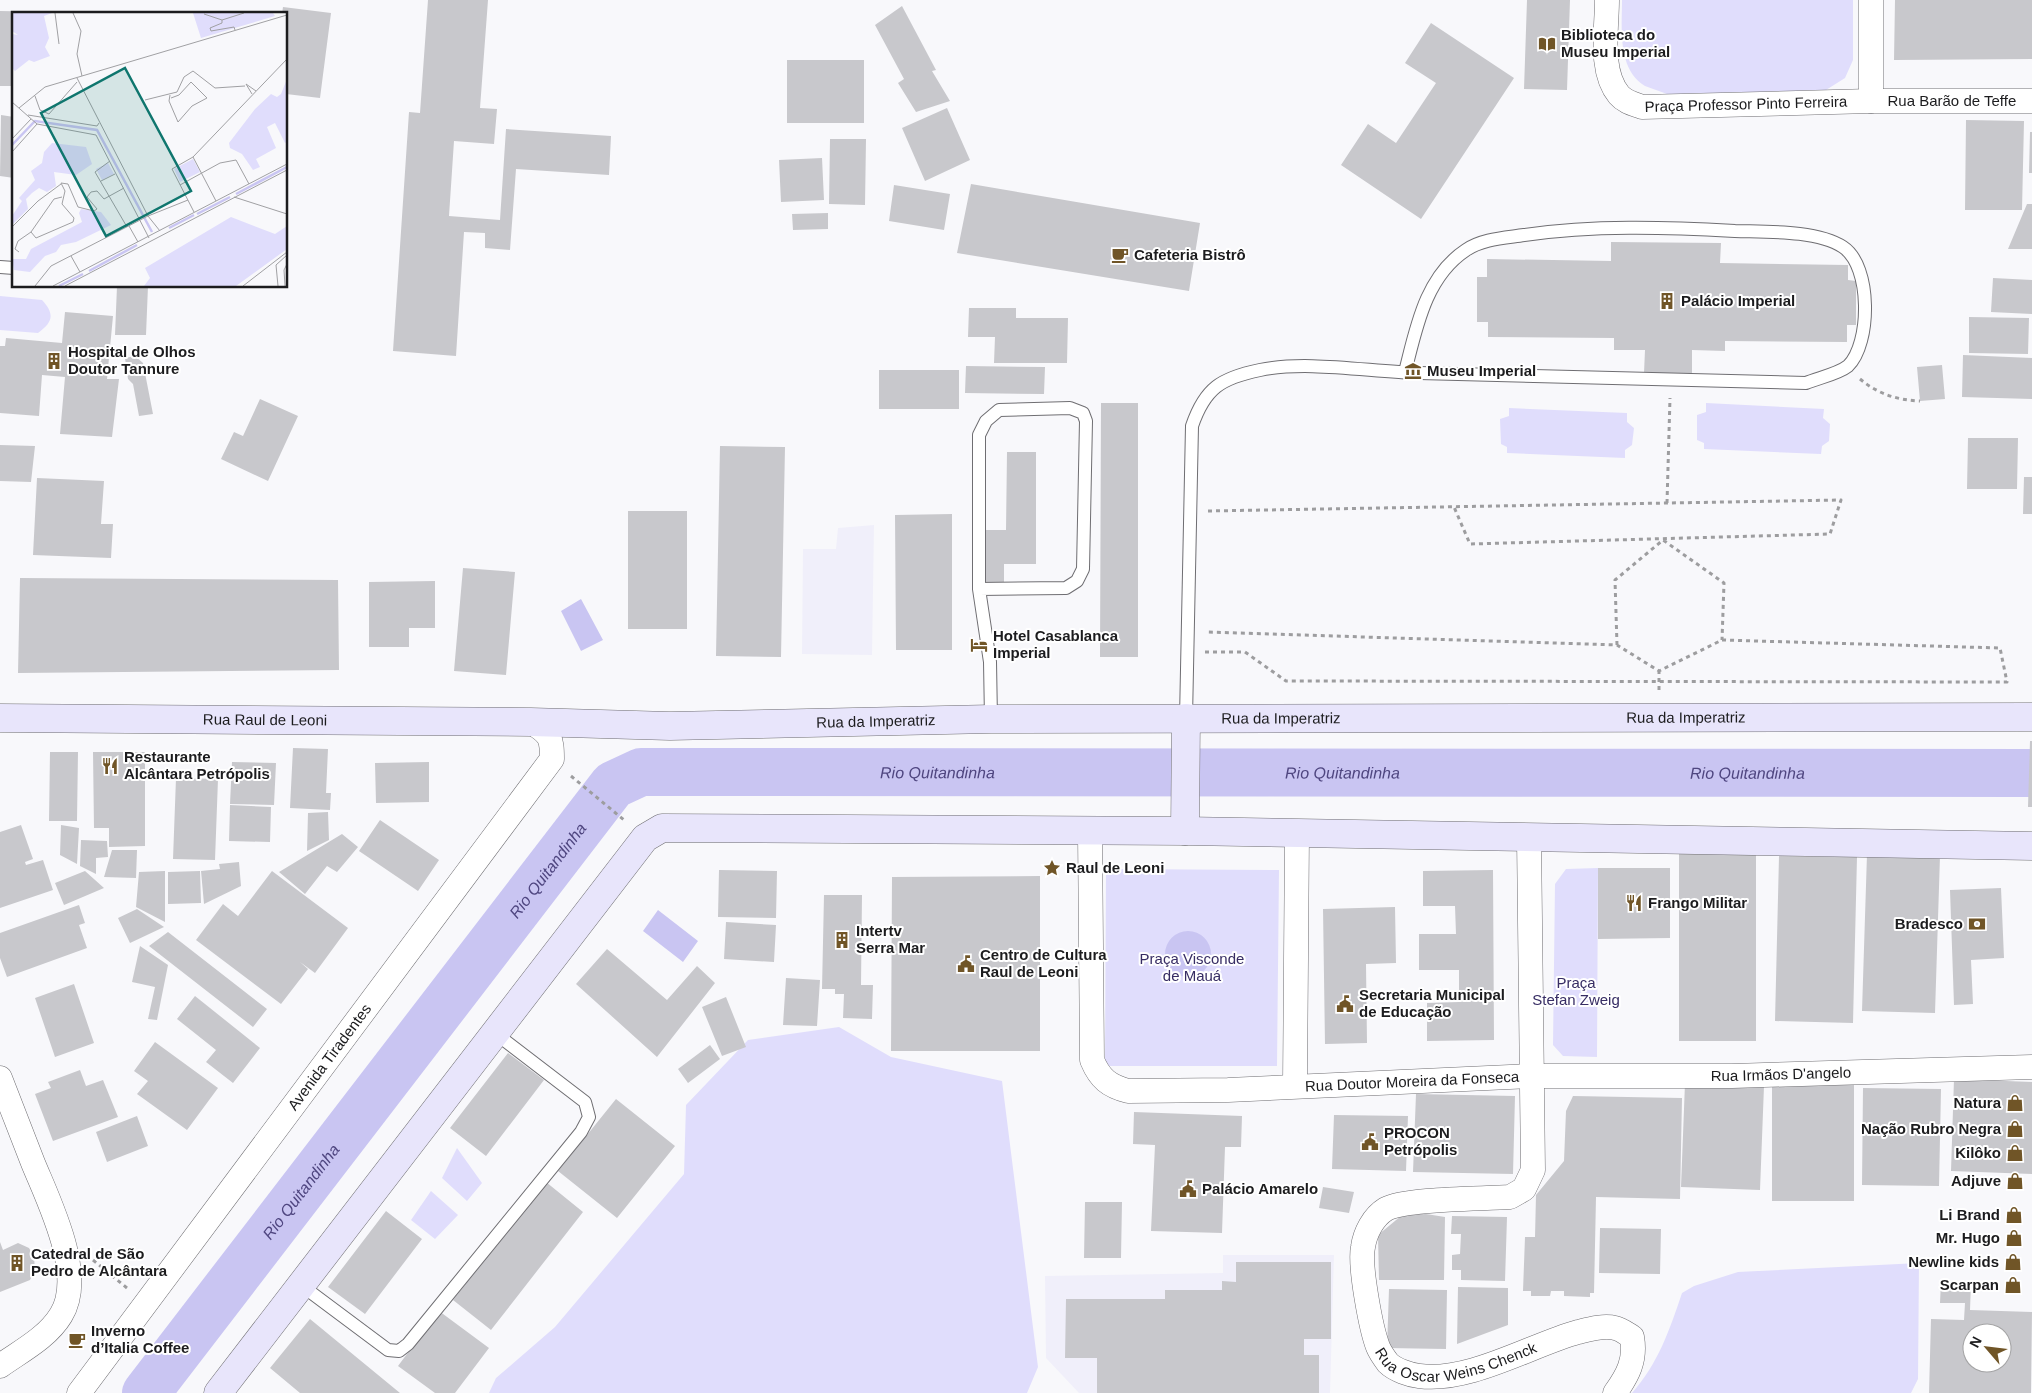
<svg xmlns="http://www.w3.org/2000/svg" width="2032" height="1393" font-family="Arial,sans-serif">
<rect width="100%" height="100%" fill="#f8f8fb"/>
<path fill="#f0effa" d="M874,525L872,655L802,654L803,549H836L838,528Z
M1223,1255H1334L1330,1393H1079L1046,1358L1045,1276L1223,1273Z"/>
<path fill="#e0ddfc" d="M1622,0H1853V60L1845,78L1826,90L1667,94C1660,91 1652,89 1645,86C1617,70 1622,27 1622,0Z
M0,296L42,300C55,314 53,322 38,333L0,330Z
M1706,403L1824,409L1823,418L1830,424L1829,441L1822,446L1821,454L1704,449V443L1697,440V415L1706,412Z
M1509,408L1627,413V422L1634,428L1632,445L1625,450V458L1507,453V447L1501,444L1500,419L1509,416Z
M1598,868L1597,1057L1563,1056L1553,1045L1555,884L1566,869Z
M1106,869L1279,870L1277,1066H1105Z
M839,1027L891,1057L1002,1081L1038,1367L1027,1393H489L496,1378L555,1327L684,1174L686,1105L748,1040Z
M457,1148L482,1183L467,1201L442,1178Z
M431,1191L458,1215L435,1239L411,1220Z
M1919,1263L1918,1379L1911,1393H1632C1658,1364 1670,1329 1682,1293L1694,1286L1738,1272Z"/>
<path fill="#c9c5f2" d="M581,599L603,640L581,651L561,611Z
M658,910L698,941L683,962L643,931Z
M1165 954a23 23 0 1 1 46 0a23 23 0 1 1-46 0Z"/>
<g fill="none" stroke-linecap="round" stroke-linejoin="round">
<path stroke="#c9c5f2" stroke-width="48" id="s1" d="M146,1393L613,785L641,772L2032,773"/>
</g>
<path fill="#c8c8cc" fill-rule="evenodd" d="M428,0H488L480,108L497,109L494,144L454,141L449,216L500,220L506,129L611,136L609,175L516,169L510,250L485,248V233L464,232L456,356L393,351L409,112L420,113Z
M1527,0H1570L1567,90L1524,89Z
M1895,0H2032V59L1894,60Z
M902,6L936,70L932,71L950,101L916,112L898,83L904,79L875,25Z
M283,7L331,13L320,98L286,94V14H282Z
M0,11L52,12L14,14V86H0Z
M1431,23L1514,78L1421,219L1341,165L1368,124L1396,143L1436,83L1405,63Z
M787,60H864V123H787Z
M947,108L970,160L925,181L902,128Z
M1,115L14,117V178L0,176Z
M1966,120L2024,121L2022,210H1965Z
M2030,132H2032V173H2029Z
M830,139H866L865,205L829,204Z
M822,158L824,200L781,202L779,160Z
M971,184L1200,223L1189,291L957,253Z
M894,185L950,194L944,230L889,221Z
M2027,204H2032V249H2008Z
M828,213V229L793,230L792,214Z
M1611,242L1721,243L1720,263L1848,265V280L1856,281V325H1847V342L1725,341V351L1692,350V373H1644L1645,350H1614V338L1488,337V322H1477V277H1487V259L1611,261Z
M1993,278L2032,280V314L1991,312Z
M117,286H148L146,335H115Z
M969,308H1016V318H1068L1067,363H994L995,337H968Z
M65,312L113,316L107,379H119L112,437L60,434L65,377L42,375L39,416L0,413V346H5L6,338L62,343Z
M1969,317L2029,318L2028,354L1969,353Z
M1963,355L2032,358V399L1962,397Z
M135,356L143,363L153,414L139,416L133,384L128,379L125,358Z
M1942,365L1945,399L1920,401L1917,367Z
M966,366L1045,367L1044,394L965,393Z
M879,370H959V409H879Z
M260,399L298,416L268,481L221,459L234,432L243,436Z
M1101,403H1138V657H1100Z
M1968,438H2018L2017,489H1967Z
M0,445L35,446L31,482L0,481Z
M720,446L785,447L781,657L716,656Z
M1007,452H1036V564H1004V582H979L980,530H1006Z
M2024,477H2032V514H2023Z
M37,478L104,481L101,524H113L111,558L33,555Z
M628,511H687V629H628Z
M952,514V650H896L895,515Z
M463,568L515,572L506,675L454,671Z
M20,578L338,580L339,670L18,673Z
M435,581V628H409V647H369V582Z
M2030,741H2032V807H2028Z
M293,748L328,749L326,793H331L330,810L290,808Z
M50,752H78L77,821H49Z
M93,752H145V846L109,847V828H94Z
M232,762L276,763L274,805L230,804Z
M429,762V802L376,803L375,763Z
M176,778L218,779L215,860L173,859Z
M230,805L271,807L270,842L229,841Z
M328,812L329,840L307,851L308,813Z
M380,820L439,860L418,891L359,851Z
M21,825L33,859L25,862L26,865L43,860L53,890L0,908V832Z
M61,825L79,828L77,864L60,855Z
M342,834L358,847L337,872L327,866L305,894L279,872Z
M81,840L107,841L108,857L96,858V874L80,866Z
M112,850H137L136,878L104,877Z
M1756,850V1041H1679V851Z
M1867,854L1940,856L1935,1013L1862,1011Z
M1779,856L1857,857L1853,1023L1775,1021Z
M239,862L241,886L204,904L201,871L220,869L219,864Z
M1598,868H1670V938L1598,939Z
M719,870L777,871L776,918L718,917Z
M1493,870L1494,1040L1427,1041V1003L1459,1002V970H1419V934H1456L1455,906H1423V871Z
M85,871L104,888L64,905L55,883Z
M165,871V922L136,907L139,872Z
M200,871L201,903L168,904V872Z
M272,871L348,928L315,973L300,962L308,969L281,1004L196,940L223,904L238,916Z
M1040,876V1051H891L892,877Z
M2001,888L2004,958L1971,960L1973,1004L1954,1005L1950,890Z
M824,895H862L861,985H873L872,1019L843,1018L844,994H835V989H822Z
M79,905L85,923L79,925L87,948L7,977L0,958V933Z
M1395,907L1396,963L1366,964L1367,1043L1325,1044L1323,909Z
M137,909L164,927L130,943L118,918Z
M726,922L776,925L774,962L724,959Z
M168,932L267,1009L253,1027L149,946Z
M140,946L168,965L157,1020L148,1019L155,987L132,982Z
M607,949L667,1000L697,966L715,983L657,1057L576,984Z
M786,978L820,980L817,1026L783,1025Z
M74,984L94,1043L55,1057L35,998Z
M195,996L260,1048L233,1083L206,1062L216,1050L177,1019Z
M726,997L746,1047L722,1056L702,1007Z
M155,1042L218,1088L187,1130L137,1094L148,1081L134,1071Z
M710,1045L720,1059L688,1083L678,1069Z
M508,1053L544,1080L486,1156L450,1128Z
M80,1070L86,1086L103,1080L118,1117L53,1141L35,1094L51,1088L48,1082Z
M1954,1079L2032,1082V1174L1951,1171Z
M1685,1083L1764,1086L1760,1190L1681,1187Z
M1772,1083L1854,1084V1201H1772Z
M1863,1088L1941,1089L1939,1186L1862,1185Z
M1416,1094L1515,1096L1513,1174L1413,1172Z
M1573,1096L1682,1098L1680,1199L1596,1197L1594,1293H1590V1297L1564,1296V1291H1551L1550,1296H1531V1291H1523L1525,1237H1535L1536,1195L1564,1161L1566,1111Z
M616,1099L675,1146L617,1218L558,1171Z
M1134,1112L1242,1116L1241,1147H1225L1222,1233L1151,1231L1155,1145L1133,1144Z
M1334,1115L1408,1116L1406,1171L1332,1169Z
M137,1116L148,1146L107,1162L96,1132Z
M546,1182L583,1212L491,1330L453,1300Z
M1323,1187L1354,1192L1349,1213L1319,1208Z
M1085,1202H1122L1121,1258H1084Z
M386,1211L422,1239L365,1314L328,1287Z
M1407,1211L1445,1217L1444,1280H1379L1378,1235Z
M1452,1216L1507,1217L1505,1281L1461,1280V1270H1452V1255L1460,1254L1461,1234H1451Z
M1600,1228L1661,1229L1660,1274L1599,1273Z
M0,1242L3,1250L18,1243L29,1248L34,1257L35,1270L30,1280L0,1292Z
M1236,1262H1331V1339H1304V1355H1319V1393H1097V1358H1065L1066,1299H1165V1290H1222V1281L1236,1282Z
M1941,1281L1971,1283L1970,1310L2032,1312L2031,1393H1929L1931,1319L1964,1320L1965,1303H1940ZM1972,1333H2002V1363H1972Z
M1458,1287L1508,1288V1325L1457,1344Z
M1389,1289L1447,1290L1446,1349L1387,1348Z
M439,1311L489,1348L455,1393H435L398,1366Z
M310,1319L400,1393H300L270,1368Z"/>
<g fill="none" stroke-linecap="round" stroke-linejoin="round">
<g stroke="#6f6e72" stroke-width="14">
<path id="service" d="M0,267L14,268
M979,589L1066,588L1077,581L1083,569L1086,421L1083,413L1070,408L999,410L986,421L979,435V589L990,662L991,719
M1186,718L1192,426C1205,388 1221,378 1260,370C1307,360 1371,372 1419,373C1548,376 1677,380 1806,383C1818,378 1838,374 1848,366C1871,344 1872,266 1843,247C1817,230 1766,232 1735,231C1664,227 1594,225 1524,235C1504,238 1482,239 1466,250C1425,277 1416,329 1405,372
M301,1285L388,1350L399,1351L408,1344L581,1132L589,1117L585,1102L495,1033"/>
</g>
<g stroke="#6f6e72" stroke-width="25">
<g id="minor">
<path id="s2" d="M1607,0C1607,29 1599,71 1619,95C1625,102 1634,104 1642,107L1871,101H2032"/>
<path d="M1871,101V0"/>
<path id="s3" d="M1090,832L1092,1060C1100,1079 1109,1086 1128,1091L1228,1090L1531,1076H1732L2032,1067"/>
<path id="s4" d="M1529,838L1533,1170L1524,1189L1510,1197C1483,1199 1406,1198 1386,1209C1373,1217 1365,1233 1363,1247C1359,1265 1371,1329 1378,1347C1380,1352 1385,1359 1388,1363C1395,1370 1410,1375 1419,1376C1469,1383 1531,1345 1578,1332C1590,1329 1604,1325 1615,1328C1621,1329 1627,1334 1632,1337C1636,1360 1628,1375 1615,1393"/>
<path d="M0,1078C11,1106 22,1135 33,1163C49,1202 86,1275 61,1315C47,1338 21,1351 0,1366"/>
<path d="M1295,1086L1297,833"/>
<path id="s5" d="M79,1393L552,759C552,737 550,734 531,722"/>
</g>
</g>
<g stroke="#6f6e72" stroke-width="29">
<g id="secondary">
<path id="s6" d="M0,718L531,722L670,726L991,719L2032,717"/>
<path d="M1185,831L1186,718"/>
<path d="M218,1393L645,838L662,828L1185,831L2032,846"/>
</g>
</g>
<path stroke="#9d9d9f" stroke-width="3" stroke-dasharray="4 4" stroke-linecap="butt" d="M1860,379C1878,394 1897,400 1920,401
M1667,503L1670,398
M1208,511L1841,500L1830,534L1470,544L1454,507
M1617,645L1615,580L1663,540L1724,583L1722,640
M1205,652H1245L1286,681L2007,682L2000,648L1722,640L1659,671L1617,645L1207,632
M1659,690V671
M571,776L624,820
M93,1260L127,1288"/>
<use href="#service" stroke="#fff" stroke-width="12"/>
<use href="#minor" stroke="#fff" stroke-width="24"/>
<use href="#secondary" stroke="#e8e5fb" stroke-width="28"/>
</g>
<defs>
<g id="library-bare" transform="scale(1.35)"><path d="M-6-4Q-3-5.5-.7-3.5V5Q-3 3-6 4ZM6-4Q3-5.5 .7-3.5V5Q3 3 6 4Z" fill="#705527" stroke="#fff" stroke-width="2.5" paint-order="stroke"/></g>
<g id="cafe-bare" transform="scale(1.35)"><path d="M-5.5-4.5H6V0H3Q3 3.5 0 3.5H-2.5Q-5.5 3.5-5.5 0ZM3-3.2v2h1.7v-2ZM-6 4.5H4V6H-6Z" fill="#705527" stroke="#fff" stroke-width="2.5" paint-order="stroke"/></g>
<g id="building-bare" transform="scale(1.35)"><path d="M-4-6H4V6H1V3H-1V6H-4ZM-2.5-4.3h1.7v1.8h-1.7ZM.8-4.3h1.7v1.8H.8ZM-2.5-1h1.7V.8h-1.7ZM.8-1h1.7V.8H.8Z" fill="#705527" stroke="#fff" stroke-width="2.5" paint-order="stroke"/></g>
<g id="museum-bare" transform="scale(1.35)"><path d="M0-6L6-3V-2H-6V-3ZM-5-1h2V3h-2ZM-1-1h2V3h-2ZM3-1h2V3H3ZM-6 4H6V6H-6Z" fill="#705527" stroke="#fff" stroke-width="2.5" paint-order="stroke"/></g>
<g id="hotel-bare" transform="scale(1.35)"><path d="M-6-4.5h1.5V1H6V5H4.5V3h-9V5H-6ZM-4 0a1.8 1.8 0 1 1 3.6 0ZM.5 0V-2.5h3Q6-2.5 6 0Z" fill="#705527" stroke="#fff" stroke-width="2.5" paint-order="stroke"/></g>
<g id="restaurant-bare" transform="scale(1.35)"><path d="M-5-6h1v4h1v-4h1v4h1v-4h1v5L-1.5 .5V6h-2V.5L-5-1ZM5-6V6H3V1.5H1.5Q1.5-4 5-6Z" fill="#705527" stroke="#fff" stroke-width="2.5" paint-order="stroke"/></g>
<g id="sight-bare" transform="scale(1.35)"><path d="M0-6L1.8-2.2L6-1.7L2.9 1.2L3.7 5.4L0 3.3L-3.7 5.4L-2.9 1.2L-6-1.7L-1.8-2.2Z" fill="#705527" stroke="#fff" stroke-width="2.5" paint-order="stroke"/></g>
<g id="bank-bare" transform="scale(1.35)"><path d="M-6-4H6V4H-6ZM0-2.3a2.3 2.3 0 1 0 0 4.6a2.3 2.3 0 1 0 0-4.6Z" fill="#705527" stroke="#fff" stroke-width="2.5" paint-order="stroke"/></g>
<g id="civic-bare" transform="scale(1.35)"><path d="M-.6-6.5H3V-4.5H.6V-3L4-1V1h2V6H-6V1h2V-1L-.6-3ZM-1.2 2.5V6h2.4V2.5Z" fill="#705527" stroke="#fff" stroke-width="2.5" paint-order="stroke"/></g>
<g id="shop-bare" transform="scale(1.35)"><path d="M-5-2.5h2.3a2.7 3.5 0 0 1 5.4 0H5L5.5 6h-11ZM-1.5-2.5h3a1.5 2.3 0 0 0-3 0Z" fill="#705527" stroke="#fff" stroke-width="2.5" paint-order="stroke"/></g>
</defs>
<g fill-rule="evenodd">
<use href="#library-bare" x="1547" y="44"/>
<use href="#cafe-bare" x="1120" y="255"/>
<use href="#building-bare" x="1667" y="301"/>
<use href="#building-bare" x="54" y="361"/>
<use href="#museum-bare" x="1413" y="371"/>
<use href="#hotel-bare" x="979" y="645"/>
<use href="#restaurant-bare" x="110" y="766"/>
<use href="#sight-bare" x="1052" y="868"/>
<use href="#restaurant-bare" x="1634" y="903"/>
<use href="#bank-bare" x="1977" y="924"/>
<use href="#building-bare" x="842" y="940"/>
<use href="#civic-bare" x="966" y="964"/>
<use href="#civic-bare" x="1345" y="1004"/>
<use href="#shop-bare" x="2015" y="1103"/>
<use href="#shop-bare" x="2015" y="1129"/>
<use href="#civic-bare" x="1370" y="1142"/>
<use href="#shop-bare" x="2015" y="1153"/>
<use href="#shop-bare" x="2015" y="1181"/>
<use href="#civic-bare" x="1188" y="1189"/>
<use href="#shop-bare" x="2014" y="1215"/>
<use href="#shop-bare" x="2014" y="1238"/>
<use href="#shop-bare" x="2013" y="1262"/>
<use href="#building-bare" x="17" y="1263"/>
<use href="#shop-bare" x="2013" y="1285"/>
<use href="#cafe-bare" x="77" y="1340"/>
</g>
<g text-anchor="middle" stroke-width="4" stroke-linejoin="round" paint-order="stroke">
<g font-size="15" font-weight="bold" fill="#1c1c1e" stroke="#fff" text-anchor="start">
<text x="1561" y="40">Biblioteca do<tspan x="1561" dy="17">Museu Imperial</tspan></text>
<text x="1134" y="260">Cafeteria Bistrô</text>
<text x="1681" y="306">Palácio Imperial</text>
<text x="68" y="357">Hospital de Olhos<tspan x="68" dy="17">Doutor Tannure</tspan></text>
<text x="1427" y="376">Museu Imperial</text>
<text x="993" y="641">Hotel Casablanca<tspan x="993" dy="17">Imperial</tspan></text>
<text x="124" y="762">Restaurante<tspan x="124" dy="17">Alcântara Petrópolis</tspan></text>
<text x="1066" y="873">Raul de Leoni</text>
<text x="1648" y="908">Frango Militar</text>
<text x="1963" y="929" text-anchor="end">Bradesco</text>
<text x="856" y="936">Intertv<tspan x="856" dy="17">Serra Mar</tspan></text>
<text x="980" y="960">Centro de Cultura<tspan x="980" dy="17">Raul de Leoni</tspan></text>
<text x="1359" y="1000">Secretaria Municipal<tspan x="1359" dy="17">de Educação</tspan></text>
<text x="2001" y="1108" text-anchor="end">Natura</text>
<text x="2001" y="1134" text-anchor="end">Nação Rubro Negra</text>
<text x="1384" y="1138">PROCON<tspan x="1384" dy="17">Petrópolis</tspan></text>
<text x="2001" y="1158" text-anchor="end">Kilôko</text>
<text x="2001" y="1186" text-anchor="end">Adjuve</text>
<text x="1202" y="1194">Palácio Amarelo</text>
<text x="2000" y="1220" text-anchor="end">Li Brand</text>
<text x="2000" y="1243" text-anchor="end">Mr. Hugo</text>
<text x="31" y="1259">Catedral de São<tspan x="31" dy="17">Pedro de Alcântara</tspan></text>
<text x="1999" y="1267" text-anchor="end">Newline kids</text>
<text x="1999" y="1290" text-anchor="end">Scarpan</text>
<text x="91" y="1336">Inverno<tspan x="91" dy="17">d’Italia Coffee</tspan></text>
</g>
<g font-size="15" fill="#1c1c1e" stroke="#fff">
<text dy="5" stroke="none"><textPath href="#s2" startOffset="434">Rua Barão de Teffe</textPath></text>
<text dy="5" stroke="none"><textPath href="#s2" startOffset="228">Praça Professor Pinto Ferreira</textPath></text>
<text dy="5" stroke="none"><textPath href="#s6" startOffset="1281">Rua da Imperatriz</textPath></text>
<text dy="5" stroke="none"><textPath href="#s6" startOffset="1686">Rua da Imperatriz</textPath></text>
<text dy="5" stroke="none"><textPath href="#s6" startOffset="265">Rua Raul de Leoni</textPath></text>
<text dy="5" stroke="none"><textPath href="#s6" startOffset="876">Rua da Imperatriz</textPath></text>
<text dy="5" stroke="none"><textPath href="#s5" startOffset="419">Avenida Tiradentes</textPath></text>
<text dy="5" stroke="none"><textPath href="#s3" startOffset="931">Rua Irmãos D'angelo</textPath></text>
<text dy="5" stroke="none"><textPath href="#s3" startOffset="562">Rua Doutor Moreira da Fonseca</textPath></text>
<text dy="5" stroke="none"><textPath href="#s4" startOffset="730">Rua Oscar Weins Chenck</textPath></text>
</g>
<g font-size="15" fill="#372d64" stroke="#fff">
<text x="1192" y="964">Praça Visconde<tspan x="1192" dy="17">de Mauá</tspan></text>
<text x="1576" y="988">Praça<tspan x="1576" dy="17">Stefan Zweig</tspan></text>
</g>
<g font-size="16" font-style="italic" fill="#4f4680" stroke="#fff">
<text dy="6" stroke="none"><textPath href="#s1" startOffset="1094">Rio Quitandinha</textPath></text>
<text dy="6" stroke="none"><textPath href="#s1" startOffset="1499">Rio Quitandinha</textPath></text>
<text dy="6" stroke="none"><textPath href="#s1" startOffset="1904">Rio Quitandinha</textPath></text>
<text dy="6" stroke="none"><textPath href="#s1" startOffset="659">Rio Quitandinha</textPath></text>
<text dy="6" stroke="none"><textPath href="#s1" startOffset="254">Rio Quitandinha</textPath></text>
</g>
</g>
<g transform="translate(12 12)">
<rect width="275" height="275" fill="#f8f8fb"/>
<path d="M0,1H40L32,4L37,26L33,35L38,44L22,50L17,48L3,59L0,56V22L6,23L0,19ZM181,1H261L263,4L189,26ZM275,67V130L273,131L263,111L255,115L264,136L244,147L248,155L241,158L230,142L218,136L217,131L243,97L259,82L265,85L269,82ZM40,131L74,135L80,152L64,163L42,160L44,174L35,180L27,176L20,181L14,187L16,197L0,213V204L10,189L7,186L23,168L19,159L30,151L32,140ZM181,147L188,160L168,170L162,157ZM96,151L102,162L90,168L84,157ZM69,197L89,200L99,213L64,230L49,233L44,240L33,244L18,260L2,258L0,247H14L19,237L70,210L67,201ZM219,205L263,222L275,214V237L224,274H132L138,266L133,256Z" fill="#e0ddfc"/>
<path fill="none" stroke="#c9c5f2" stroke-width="2.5" d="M0,133L23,109L85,118L140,220M224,182L275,155M185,202L218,185M157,216L182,203M77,259L125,233M47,274L71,262"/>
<path fill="none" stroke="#a0a0a3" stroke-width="1" d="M43,1L47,32M61,1L69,19L65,42L70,64M192,2L210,8V11L198,16L199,19L222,15L223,18M210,8L232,1M65,66L136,204L148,219M240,82L234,72L244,79M158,83L157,89L166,110L180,94L195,86L179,70L167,83L159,86M23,84L28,98L37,102L65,70M133,88L165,80L172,65L181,59L203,76L233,74M0,90L25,112L84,123L137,226M7,96L33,75L275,3M16,103L85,114L87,111M0,127L19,107M0,140L25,112M181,145L204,189M98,149L83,160L115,215M89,169L103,162M49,171L56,172L66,195L82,199L85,197L75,185L79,180L85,179L92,187L112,176M168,173L208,151L224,148L237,172M222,185L275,202M182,200L160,157L181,145L275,47M117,214L126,230M0,215L26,189L49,172M19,220L24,226L61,210L62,206L50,192L53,179L49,171M7,240L3,237L6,229L19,220L42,187L50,185M59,244L68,260M23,274L39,254L136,204L176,188M41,274L275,152M53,274L275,158M231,274L275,240M266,274L264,253L275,243M273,274L272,258L275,252"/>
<path fill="#0f766e" fill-opacity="0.15" stroke="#0f766e" stroke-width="2.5" d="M113,56L179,179L94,224L29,101Z"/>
<rect width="275" height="275" fill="none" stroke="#1c1c1e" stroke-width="2.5"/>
</g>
<g transform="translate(1987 1348) rotate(298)"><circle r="24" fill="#ffffff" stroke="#a4a4a5"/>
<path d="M0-4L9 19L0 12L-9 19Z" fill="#705527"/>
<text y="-8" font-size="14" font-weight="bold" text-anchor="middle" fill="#1c1c1e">N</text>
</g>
</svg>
